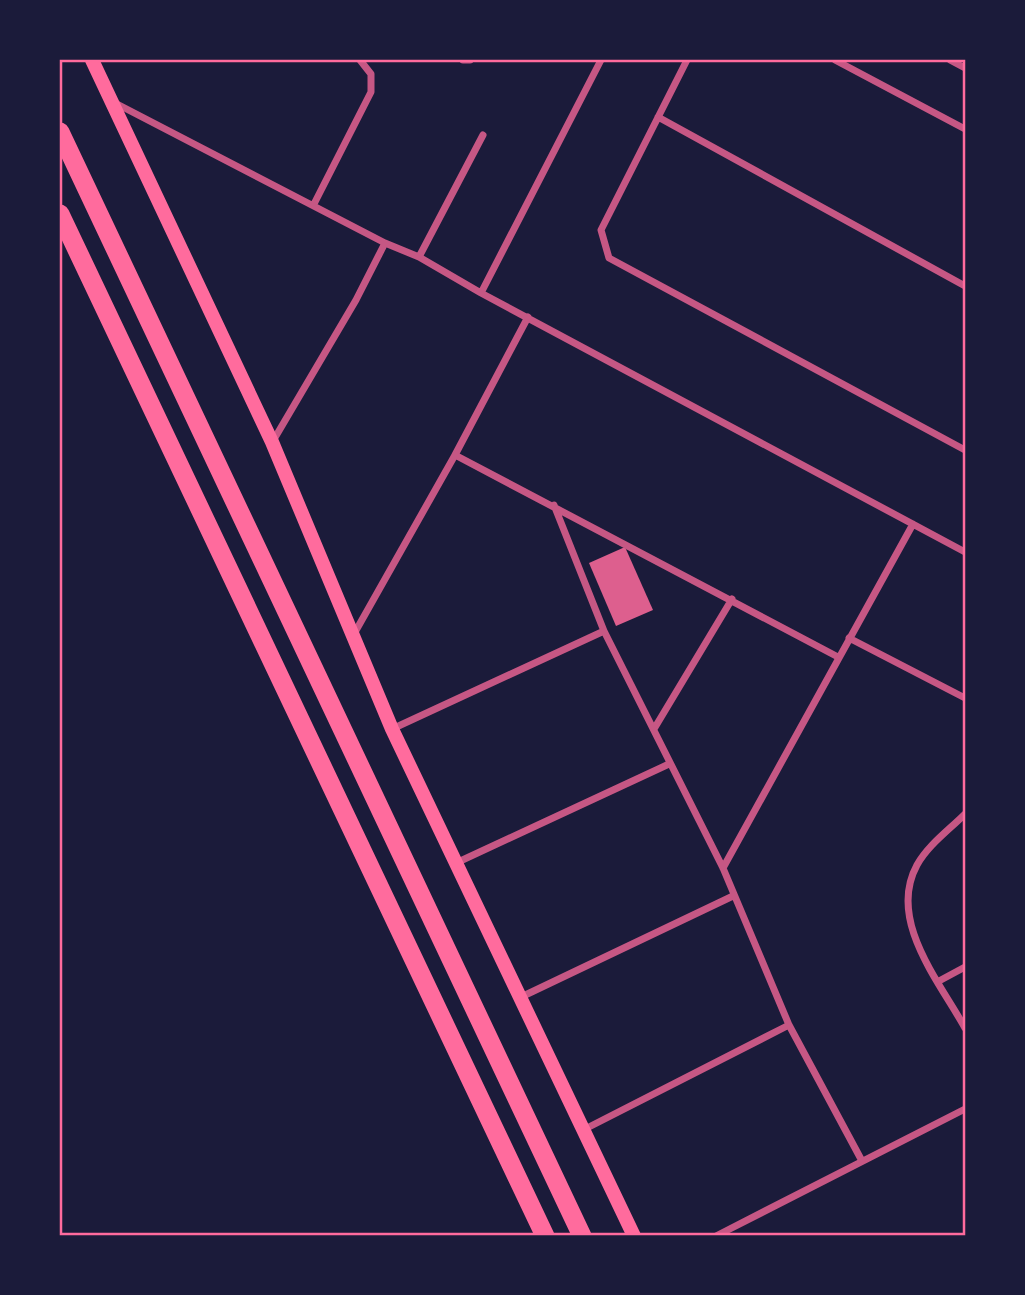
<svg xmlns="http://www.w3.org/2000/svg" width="1025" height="1295" font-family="'Asap Condensed',sans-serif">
<rect width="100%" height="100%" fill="#1b1b3a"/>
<path fill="#dd5f8e" d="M625,547L653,610L616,626L589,563Z"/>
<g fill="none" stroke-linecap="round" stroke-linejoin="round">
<path stroke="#c65784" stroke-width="7" d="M463,60H470
M687,60L601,230L609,258L965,450
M835,60L965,129
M950,60L965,68
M115,103L385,243L419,257L481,293L965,552
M658,117L965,286
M314,204L371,92V74L360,60
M419,257L483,135
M481,293L601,60
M273,441L356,300L385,243
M455,455L838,657
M554,505L604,631L723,868L789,1025L862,1161
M354,634L455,455L528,317
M849,638L965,698
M392,729L604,631
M654,729L732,599
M965,814C949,830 928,845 917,865C887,920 939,981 965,1028
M456,863L669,764
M723,868L913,524
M939,981L965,967
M519,998L733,896
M585,1129L789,1025
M716,1236L965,1109"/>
<path stroke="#ff6b9d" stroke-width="14" d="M92,60L272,442L392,729L634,1236"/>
<path stroke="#ff6b9d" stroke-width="19" d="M60,132L582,1236
M60,214L545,1236"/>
</g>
<rect width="1025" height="1295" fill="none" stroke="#1b1b3a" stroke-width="122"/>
<rect x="61" y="61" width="903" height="1173" fill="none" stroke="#ff6b9d" stroke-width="2.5"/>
</svg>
